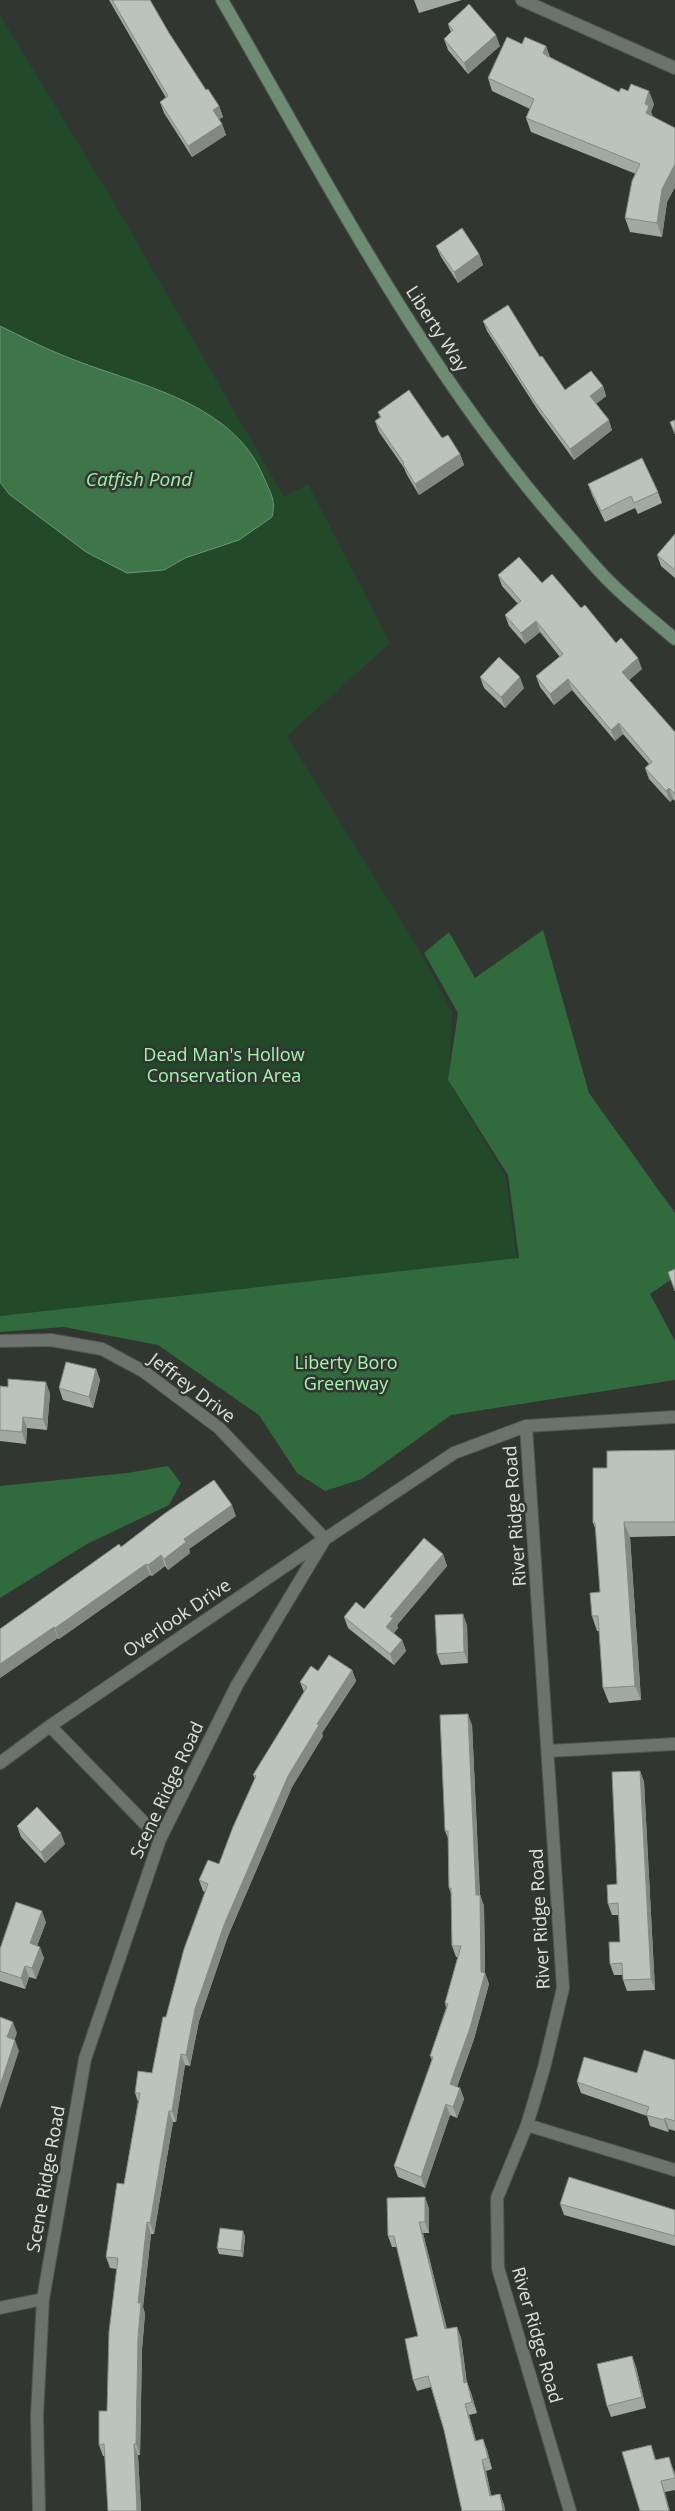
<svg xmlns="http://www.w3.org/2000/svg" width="675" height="2511" font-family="'Open Sans',sans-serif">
<rect width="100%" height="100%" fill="#313631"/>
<path fill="#22492a" d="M0,15L116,206L284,497L308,484L390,643L287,736L421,953L452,1012L449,1083L506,1177L517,1260L0,1319Z"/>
<path fill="#316a3d" d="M543,930L589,1093L675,1213V1277L650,1294L675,1341V1380L451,1415L362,1479L325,1491L297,1473L259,1415L158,1345L64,1327L0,1332V1316L519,1258L508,1175L448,1080L458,1013L424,953L449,932L475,978Z
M168,1466L181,1483L169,1505L87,1544L0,1598V1486L127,1473Z"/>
<path fill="#3e7649" stroke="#6e9676" d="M0,326C21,336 41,347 62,355C133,385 232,399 264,478C271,494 276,500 272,517L239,540L185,558L164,570L127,573L86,552L9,494L0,482Z"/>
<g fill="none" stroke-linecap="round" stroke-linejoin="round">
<g stroke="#505550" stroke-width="14">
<path id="street" d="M522,0L675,68
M0,1341L51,1340L102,1349L143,1371L219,1428L325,1539L50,1726L0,1763
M526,1426L563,1988L544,2068L527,2125L497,2198L498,2268L570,2511
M50,1726L160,1839
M548,1751L675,1744
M527,2125L675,2170
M0,2308L43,2299
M39,2511L37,2416L43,2299L85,2059L160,1839L237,1685L325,1539L454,1453L526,1426L675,1417"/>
</g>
<g stroke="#505550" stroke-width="14">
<path id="secondary" d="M222,0C328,183 426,375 567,534C582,551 596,569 612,584C632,604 654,621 675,639"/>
</g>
<use href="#street" stroke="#6c726d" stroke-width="12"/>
<use href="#secondary" stroke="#6e8c74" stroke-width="12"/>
</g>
<path fill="#a2a8a3" d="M109,0H150L169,33L206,90L219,106L223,117L219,119L222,124L226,135L192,157L164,113L160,102L166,98Z
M414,0H462L419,13Z
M448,24L500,46L468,74L448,50L444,39L451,33Z
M522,44L546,46L550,57L619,92L654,104L651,112L653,117L675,128V187L667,202L662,237L630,232L625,218L636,174L531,132L526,118L530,109L492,91L488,78Z
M436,246L479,254L483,265L458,283L441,257Z
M483,321L540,357L565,390L603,386L606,396L596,404L612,430L574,460L539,412L487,331Z
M378,412L442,438L460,454L464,465L419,495L407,475L404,468L379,432L375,421L380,417Z
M588,484L658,492L662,503L638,514L635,508L605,522L592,495Z
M675,534V578L661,566L657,555Z
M498,575L542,583L581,608L642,669L629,680L675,732V801L673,799L670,802L649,779L645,768L649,764L623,734L615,741L572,690L554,705L540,687L536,676L560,657L540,632L525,644L509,626L505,615L518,604L502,586Z
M480,677L524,688L505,708L484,688Z
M96,1369L100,1380L93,1408L63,1400L59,1388Z
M0,1386L50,1393L47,1430L27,1428L26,1444L0,1441Z
M675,1450V1536L630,1537L641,1700L609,1703L603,1688L599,1631H597L592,1616L600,1592L596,1530L593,1523L607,1468Z
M236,1516L189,1549L190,1553L168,1570L165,1566L152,1576L150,1575L59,1639L58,1638L0,1678V1629L121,1547Z
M443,1554L447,1566L397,1625L398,1628L393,1634L402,1640L406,1651L394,1665L348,1628L344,1617L364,1609Z
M467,1625L468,1663L441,1665L437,1654Z
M352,1670L356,1681L322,1733L323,1736L292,1787L228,1936L199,2021L190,2066L185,2065L176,2122H173L154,2234H151L143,2307L145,2314L142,2349L140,2455H138L141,2511H108L105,2456H103L99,2445L107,2411L117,2269L110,2268L106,2257L124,2184L138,2102L135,2093L152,2073L166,2017L205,1892L203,1891L199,1880L219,1864L255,1779L253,1775L304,1692L300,1682L318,1671Z
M472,1725L480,1895L484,1906L485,1973L489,1984L474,2039L457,2087L460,2088L464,2099L457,2118L450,2115L425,2188L398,2177L394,2166L432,2060L430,2056L446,2008L445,2003L458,1957H456L452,1946L451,1893L449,1888L448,1838L445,1831Z
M640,1771L644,1782L655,1990L627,1991L623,1980V1975H614L610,1964L620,1942L619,1915H612L608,1904L617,1884Z
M17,1826L65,1844L45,1863L21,1837Z
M46,1922L37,1946L44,1958L36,1979L29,1977L25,1989L0,1981V1949Z
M675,2060V2131L669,2129L668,2132L650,2126L647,2116L581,2093L577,2082L637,2073Z
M425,2197L429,2209V2233H423L447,2329L457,2327L461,2338L467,2383L471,2393L477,2413L469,2415L476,2441L483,2439L487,2450L492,2469L486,2471L491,2496L500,2494L504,2505L505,2511H462L444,2430L431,2387L417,2391L413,2380L418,2336L397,2247H392L388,2236Z
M560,2204L675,2210V2246L564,2215Z
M243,2231L245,2237L243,2257L219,2254L217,2248Z
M632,2356L636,2367L646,2408L611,2417L607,2406Z
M651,2445L656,2460L673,2468L675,2474V2490L665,2492L640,2511Z"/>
<path fill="#848884" d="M496,35L500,46L468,74L464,63Z
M546,46L550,60L543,53Z
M649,91L654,104L651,112L654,119L646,113L645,104Z
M219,106L223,117L217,121L213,110Z
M222,124L226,135L192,157L188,146Z
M675,164V187L667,202L662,237L657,223L662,189Z
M479,254L483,265L458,283L454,272Z
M603,386L606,396L593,406L590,396Z
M609,420L612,430L574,460L570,449Z
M460,454L464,465L419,495L415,484Z
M536,621L540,632L525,644L521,633Z
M638,658L642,669L626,683L622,672Z
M520,677L524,688L505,708L501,697Z
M568,679L572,690L554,705L550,694Z
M619,723L623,734L615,741L611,730Z
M669,788L673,799L670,802L666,791Z
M96,1369L100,1380L93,1408L89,1397Z
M46,1382L50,1393L47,1430L43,1419Z
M23,1417L27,1428L26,1444L22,1432Z
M232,1505L236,1516L189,1549L190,1553L168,1570L164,1559L184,1539Z
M624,1522L630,1537L641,1700L635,1686Z
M443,1554L447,1566L397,1625L398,1628L390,1638L386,1627L390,1617Z
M161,1555L165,1566L152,1576L148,1565Z
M146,1564L150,1575L59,1639L55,1628Z
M463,1614L467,1625L468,1663L464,1652Z
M54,1627L58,1638L0,1678V1664Z
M402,1640L406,1651L394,1665L390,1654Z
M352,1670L356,1681L322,1733L323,1736L292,1787L228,1936L199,2021L190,2066L186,2055L195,2009L224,1925L288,1776L317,1724Z
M468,1714L472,1725L480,1902V1895L484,1906L485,1973L489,1984L474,2039L454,2095L450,2084L481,1972L476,1895Z
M640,1771L644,1782L655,1990L651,1979Z
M61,1833L65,1844L45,1863L41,1852Z
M42,1911L46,1922L34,1954L30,1943Z
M40,1947L44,1958L36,1979L32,1968Z
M25,1966L29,1977L25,1989L21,1978Z
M13,2022L17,2033L12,2048L7,2037Z
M15,2040L19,2051L0,2109V2086Z
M181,2054L185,2065L176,2122L172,2111Z
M460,2088L464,2099L457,2118L453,2107Z
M446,2104L450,2115L425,2188L421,2177Z
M169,2111L173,2122L154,2234L150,2223Z
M665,2118L669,2129L668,2132L664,2120Z
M425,2197L429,2209V2233L425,2222Z
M147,2222L151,2234L143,2307L145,2314L142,2349L140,2455L136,2444L138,2303Z
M419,2222L423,2233L449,2340L445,2329Z
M243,2231L245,2237L243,2257L241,2251Z
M457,2327L461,2338L468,2394L464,2383Z
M632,2356L636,2367L646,2408L642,2397Z
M467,2382L471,2393L477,2413L472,2402Z
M465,2404L469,2415L479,2452L475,2441Z
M483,2439L487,2450L492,2469L488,2458Z
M134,2444L138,2455L141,2511H137Z
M482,2460L486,2471L494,2507L490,2496Z
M661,2481L665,2492L670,2511H669Z
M500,2494L504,2505L505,2511H503Z"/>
<path fill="#bcc3bd" stroke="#848884" d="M112,0H150L169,33L206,90L208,89L219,106L213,110L222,124L188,146L160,102L168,96Z
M469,4L496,35L464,63L444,39L453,30L448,24Z
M507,37L522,44L525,37L546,46L543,53L547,56L619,92L621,88L628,91L631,84L649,91L645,104L649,106L646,113L675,128V164L662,189L657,223L625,218L632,181L640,164L526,118L534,99L488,78Z
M462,228L479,254L454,272L436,246Z
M508,305L540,357L542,356L565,390L591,371L603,386L590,396L609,420L570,449L535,402L483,321Z
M409,390L442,438L448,435L460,454L415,484L403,464L404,463L375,421L381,417L378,412Z
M675,420V434L670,422Z
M642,458L658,492L634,503L631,496L601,511L588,484Z
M675,534V570L657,555Z
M519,557L542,583L552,574L581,608L585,605L616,643L621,638L638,658L622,672L675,732V794L669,788L666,791L645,768L652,762L619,723L611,730L568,679L550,694L536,676L563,654L536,621L521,633L505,615L521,601L498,575Z
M499,657L520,677L501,697L480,677Z
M675,1269V1291L668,1272Z
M66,1362L96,1369L89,1397L59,1388Z
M8,1379L46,1382L43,1419L23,1417L22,1432L0,1430V1386L8,1387Z
M675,1450V1522H624L635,1686L603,1688L598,1616H592L590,1593L600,1592L595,1523H593V1468H607V1451Z
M214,1480L232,1505L184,1539L186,1542L164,1559L161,1555L148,1565L146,1564L55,1628L54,1627L0,1664V1629L119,1544L121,1547L164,1514Z
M424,1538L443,1554L390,1617H394L386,1627L402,1640L390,1654L344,1617L356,1602L364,1609Z
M463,1614L464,1652L437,1654L435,1615Z
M329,1655L352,1670L317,1724L319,1725L288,1776L224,1925L195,2009L186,2055L181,2054L172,2111H169L150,2223L147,2222L138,2303H141L138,2338L136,2444H134L137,2511H108L104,2444L99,2445V2411H107L109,2332L118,2258L106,2257L117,2183L124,2184L140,2093H135L138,2071L152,2073L163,2017H166L184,1949L208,1884L199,1880L208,1860L219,1864L233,1827L256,1776L253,1775L307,1687L300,1682L311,1666L318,1671Z
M468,1714L476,1895H480L481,1972L485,1973L470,2028L450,2084L460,2088L453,2107L446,2104L421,2177L394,2166L433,2057L430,2056L448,2004L445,2003L461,1946H452L451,1888H449L448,1831H445L440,1715Z
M640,1771L651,1979L623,1980L622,1963L610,1964L609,1942H620L618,1903L608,1904L607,1885L617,1884L612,1772Z
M37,1807L61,1833L41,1852L17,1826Z
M16,1902L42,1911L30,1943L40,1947L32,1968L25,1966L21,1978L0,1971V1949Z
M0,2017L13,2022L7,2037L15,2040L0,2086Z
M644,2050L675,2060V2121L665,2118L664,2120L646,2115L649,2107L577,2082L584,2057L637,2073Z
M569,2177L675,2210V2236L560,2204Z
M425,2197V2222H419L445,2329L457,2327L464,2383L467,2382L472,2402L465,2404L475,2441L483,2439L488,2458L482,2460L490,2496L500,2494L503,2511H462L444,2430L428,2376L413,2380L405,2339L418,2336L394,2236H388L387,2198Z
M220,2228L243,2231L241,2251L217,2248Z
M632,2356L642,2397L607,2406L597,2364Z
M651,2445L655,2460L669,2457L675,2478L661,2481L669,2511H640L622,2452Z"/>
<g text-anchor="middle" stroke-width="5" stroke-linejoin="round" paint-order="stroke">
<g font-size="18" fill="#dfe2df" stroke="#313631">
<text transform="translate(437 329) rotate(57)" y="6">Liberty Way</text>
<text transform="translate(192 1388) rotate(37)" y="6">Jeffrey Drive</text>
<text transform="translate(515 1516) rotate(-94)" y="6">River Ridge Road</text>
<text transform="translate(177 1618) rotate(-34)" y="6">Overlook Drive</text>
<text transform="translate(167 1790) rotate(-65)" y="6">Scene Ridge Road</text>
<text transform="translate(540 1919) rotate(-93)" y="6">River Ridge Road</text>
<text transform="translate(46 2179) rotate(-80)" y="6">Scene Ridge Road</text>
<text transform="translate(537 2335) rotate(74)" y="6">River Ridge Road</text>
</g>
<g font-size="18" fill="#a3f5b0" stroke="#313631">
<text x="224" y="1061">Dead Man's Hollow<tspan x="224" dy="21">Conservation Area</tspan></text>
<text x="346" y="1369">Liberty Boro<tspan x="346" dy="21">Greenway</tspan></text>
</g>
<g font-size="19" font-style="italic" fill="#9ef0ab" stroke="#313631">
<text x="139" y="486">Catfish Pond</text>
</g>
</g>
</svg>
